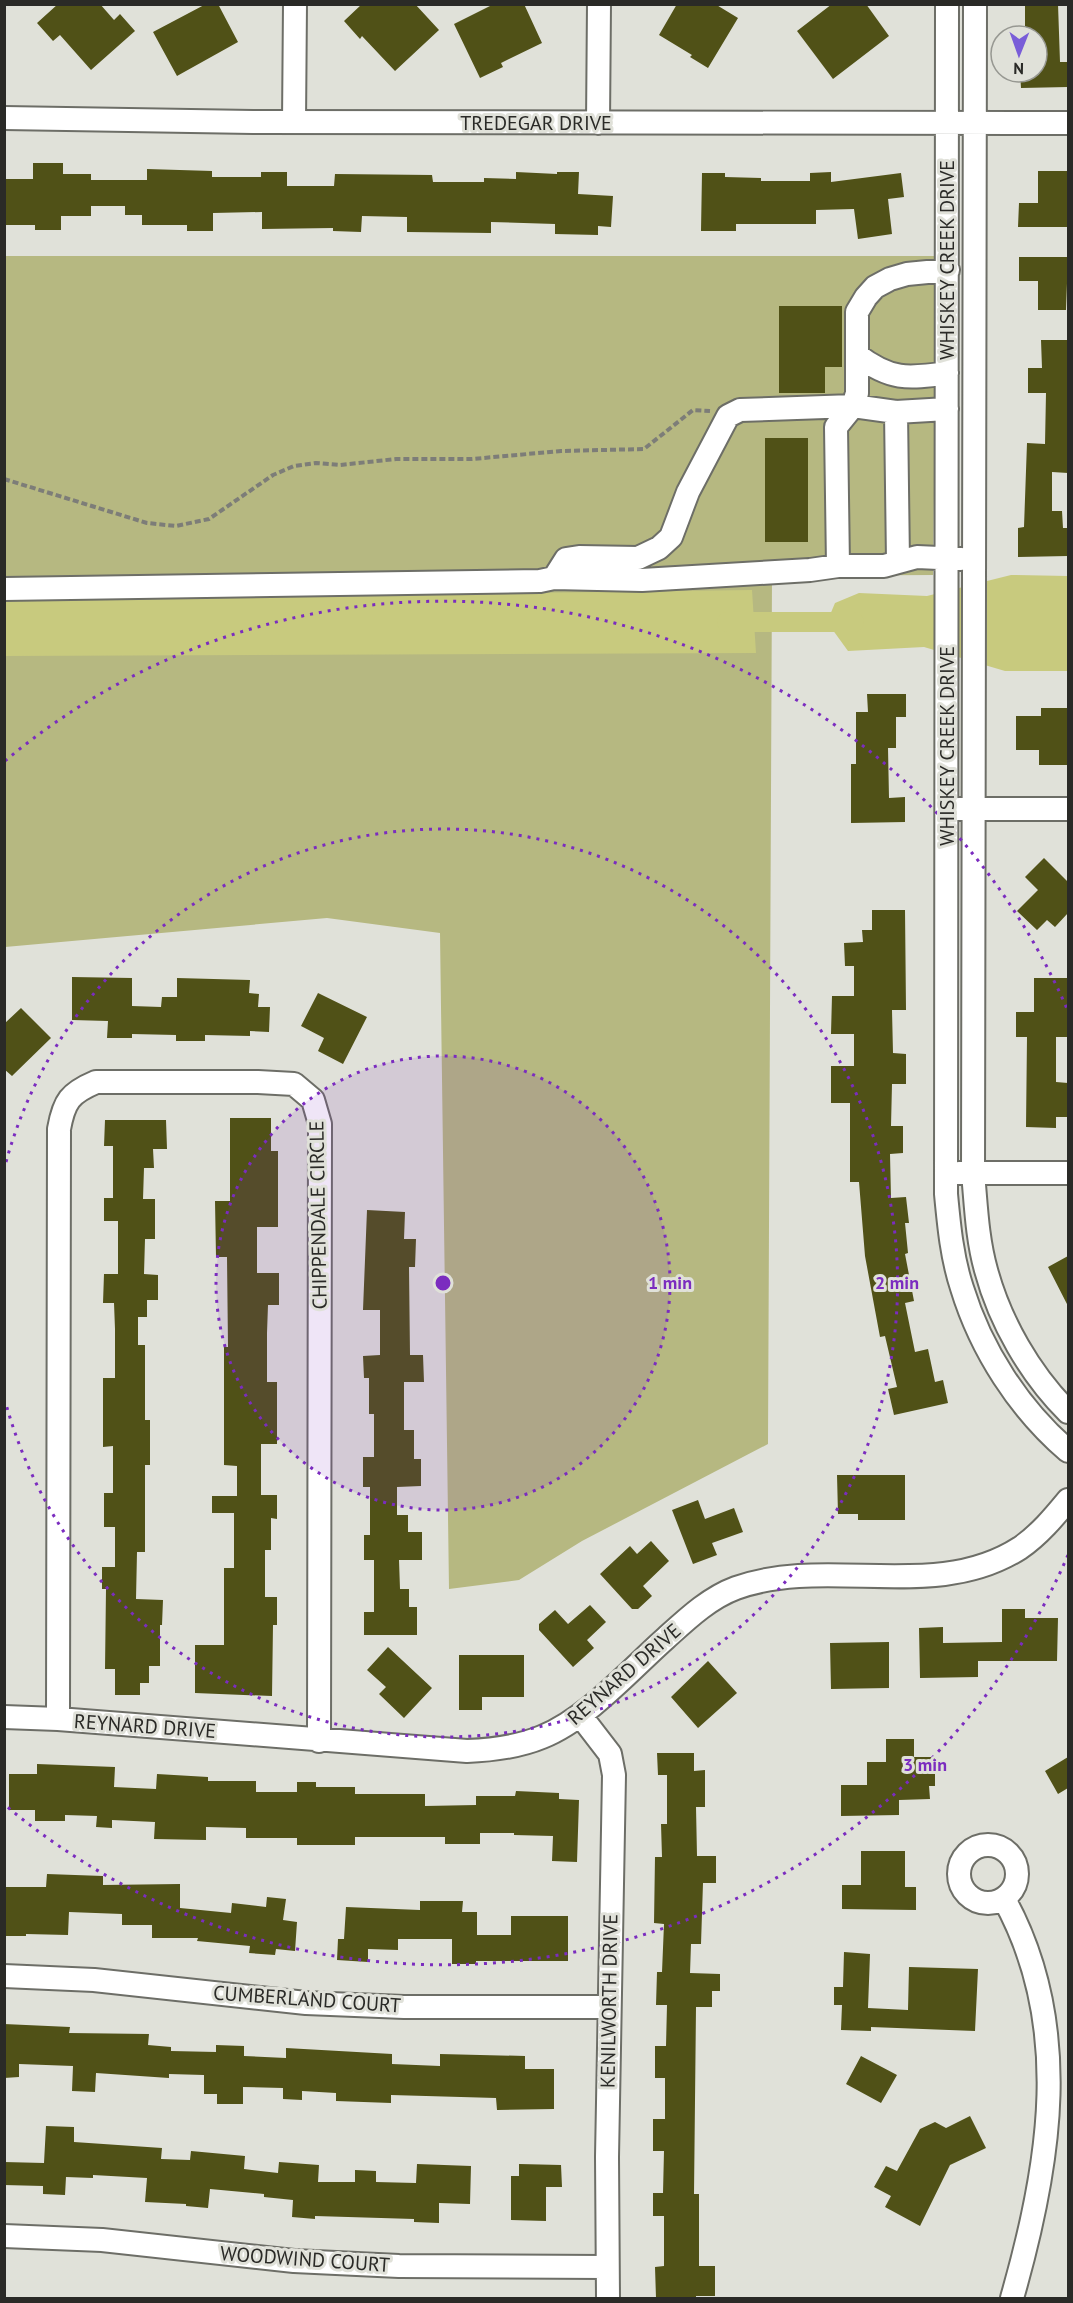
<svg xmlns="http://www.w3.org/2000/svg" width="1073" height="2303" font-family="'PT Sans',sans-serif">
<rect width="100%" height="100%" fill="#e0e1d9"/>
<path fill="#b6b881" d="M5,256H937L933,575L772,576L768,1444L582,1541L519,1580L449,1589L440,933L327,918L5,947Z"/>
<path fill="#c8ca7e" d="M1011,575L1068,576V671H1005L924,647L848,651L827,622L835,603L859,593L927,596Z
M752,590L756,653L5,656L4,600Z"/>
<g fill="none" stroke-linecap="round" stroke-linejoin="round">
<path stroke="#c8ca7e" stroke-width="20" d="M727,622H854"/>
</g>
<path fill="#505117" d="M58,4H100L114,20L120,14L135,31L91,70L60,35L53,41L37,23Z
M206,4H218L238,42L177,76L153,32Z
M362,4H415L439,30L395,71L362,36L360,39L344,21Z
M494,4H524L542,43L501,63L503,67L480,78L454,24Z
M677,4H715L738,18L708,68L690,57L692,55L659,35Z
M832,4H866L889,36L833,79L797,31Z
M1025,4H1058L1060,62H1068V87L1021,88L1020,72H1037V36H1025Z
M33,163H63V174H91V180H147V169L212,171V177H261V172H287V186H334L335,174L432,175L433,182H484V178L516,179V172L557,174V172H579L578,194L613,196L611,227L598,226V235L555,234V224L491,222V233L407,232V217L362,216L361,232L333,231V228L262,229V212L213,213V231H187V225H142V215H125V206H91V216H61V230H35V225H4V179H33Z
M1038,171H1068V227H1018L1019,203H1038Z
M831,172V182L901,173L904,197L888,199L892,234L858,239L854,209L816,210V224H736V231H701L702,173H725V177L761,178V181H810V173Z
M1019,257H1068L1066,310H1038V281H1019Z
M779,306H842V367H825V393H779Z
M1041,340H1068V473L1052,472V511H1062L1063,528H1068V556L1018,557V528L1024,527L1027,443L1045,444L1046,393H1028V368H1042Z
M765,438H808V542H765Z
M867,694H906V717H896V748H888L889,798L905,797V822L851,823V764H856V712H868Z
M1041,708H1068V765H1039V750H1016V716H1041Z
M1044,858L1068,882V913L1055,927L1047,920L1037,930L1017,911L1038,890L1025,877Z
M872,910H905L906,1010H892L893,1053L906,1054V1084H892L891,1126H903V1153L890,1154L891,1198L906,1197L909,1223H905L908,1253L905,1254L914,1301L905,1303L915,1352L928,1349L935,1382L943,1380L948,1403L894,1415L888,1389L897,1387L885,1336L880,1337L865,1256L859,1182H850V1103H831V1066H854V1034H831L832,996H854V966H845L844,943L863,942L862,930H872Z
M72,977L132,978V1006L161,1007L162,997H177V978L250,980L249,993L259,994L258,1007H270L269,1032L250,1031V1036L205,1035V1041H176V1035L132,1034V1038H107L108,1021L72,1020Z
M1034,978H1068V1037H1056V1082L1068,1083V1117H1056V1128L1026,1127L1027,1037H1016V1012H1034Z
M318,993L367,1017L343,1064L318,1051L324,1038L301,1026Z
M21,1008L51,1038L12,1076L4,1069V1024Z
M230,1118H271V1151H278V1227H257V1273H279V1305H268L267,1333V1382H277V1444H261V1495H277V1519L271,1518V1550H265V1597H277V1625H273L272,1696L195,1693V1645H224V1568H234V1513H212V1496H237V1466L224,1465V1347H228L227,1257H216L215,1201H230Z
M105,1120H166L167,1149H153L154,1168H144L143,1199H155V1239H145L144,1274L158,1275V1300H147V1317H138V1345H145V1420H150V1465H145V1552H137L136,1599L163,1600L162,1625H160V1666H149V1683H140V1695H115V1669H105L106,1589H102V1567H115V1527H104V1493H113V1446L103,1447V1378H115V1329L114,1303H103L104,1274H118V1221H104V1198H113V1146H104Z
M367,1210L405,1212L404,1239H416L415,1267H409L410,1355H423L424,1382H404V1430H414V1459H421V1486L397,1487V1515H408V1532H422V1560H399L400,1589H409V1607H417V1635H364V1612H374V1560H364V1535H370V1487H363V1457H374V1414H369V1378H364L363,1356L380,1355V1310H363Z
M1068,1256V1306L1048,1267Z
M837,1475H905V1520H858V1514H838Z
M698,1500L705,1519L734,1508L743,1532L712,1543L717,1555L693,1564L672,1510Z
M651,1541L669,1561L643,1586L652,1596L638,1609H632L600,1574L630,1546L637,1554Z
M590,1605L606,1622L587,1640L594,1648L573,1667L539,1630V1624L555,1610L568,1624Z
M1002,1609H1025V1618H1058L1057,1661H978V1677L920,1678L919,1628L943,1627V1643L1002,1642Z
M889,1642V1688L831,1689L830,1643Z
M388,1647L432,1688L404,1718L379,1694L386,1687L367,1670Z
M459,1655H524V1697H482V1710H459Z
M708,1661L737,1693L698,1728L671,1697Z
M886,1739H914V1757H935V1786H929L930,1799L899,1800V1815L841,1816V1785H867V1762H886Z
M657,1753H694V1771L705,1770V1807H696L697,1856H716V1883H703L701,1944H691L690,1973L720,1974V1991H712V2007H696L694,2194H699V2266H715V2296H696V2298H656L655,2267L664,2266V2216H653V2193H663L664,2151H653V2119H665V2078H655V2046H666L667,2005H656L657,1972H662L664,1924L654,1923L655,1857H662L661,1824H667V1775H658Z
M1068,1757V1788L1058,1794L1045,1771Z
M37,1764L115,1767L114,1787L156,1789L157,1774L208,1777V1781H256V1792H297V1782H316V1787H355V1794H425V1806L476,1805V1796H515L516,1791L559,1793V1799L579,1800L577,1862L552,1861L553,1836L514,1835V1833H480V1844H445V1837H355V1845H297V1838H246V1828L206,1827V1840L154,1839L155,1822L112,1820V1828L96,1827L97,1816L65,1815V1821H35V1810H9V1774H37Z
M861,1851H905V1887H916V1910L842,1909V1885H861Z
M47,1874L103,1876V1885L180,1884V1908L231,1913L232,1903L266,1907L267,1897L286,1899L283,1920L297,1922L295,1951L276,1949L275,1955L249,1953L250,1946L197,1941L198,1938H152V1925H122V1914L69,1912L68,1935L26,1934V1936H4V1887H46Z
M420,1901H463L462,1912H477V1935H511V1916H568V1961H476V1964H452V1939H398V1950L368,1949V1962L337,1960L338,1939H344L346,1907L420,1910Z
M844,1952L870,1954L868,2008L908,2010L909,1967L978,1969L975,2031L871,2027V2031L841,2030L842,2005H834V1987H843Z
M4,2024L70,2027L69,2033L149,2034L148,2045L171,2047V2051L216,2052V2045L244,2046V2056L286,2058V2048L392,2054V2064L440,2066V2054L525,2056V2069H554V2109L497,2110L496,2098L391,2095V2103L336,2101V2093L302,2091V2100L283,2099V2088L243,2087V2104H217V2094H204V2075L169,2074V2078L96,2073L95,2092L72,2091L73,2066L19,2064V2077L4,2078Z
M861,2056L897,2075L881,2103L846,2084Z
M970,2116L986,2148L950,2165L920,2226L885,2207L891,2196L874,2187L886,2166L897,2171L920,2129L935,2122L946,2128Z
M46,2126L74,2127V2142L162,2148L161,2159L190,2160L191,2151L245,2156L244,2169L278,2173L279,2162L319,2165L318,2182H355V2170L376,2171V2182L416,2183L417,2164L471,2166L470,2204L439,2203V2223L414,2222V2219L315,2216V2219L292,2217L293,2200L264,2197V2194L210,2189L208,2208L186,2206V2204L145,2202L147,2178L93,2175V2178L66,2177L65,2195L43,2194V2186L4,2185V2162L44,2163Z
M519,2164L561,2165L562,2187H546V2221L511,2220V2176H519Z"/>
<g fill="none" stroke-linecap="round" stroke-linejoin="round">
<g stroke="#6d6e67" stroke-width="26">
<path id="minor" d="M947,4L946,1194C949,1226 952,1258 962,1288C981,1350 1019,1409 1068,1451
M975,4L973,1173C976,1205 977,1238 986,1270C1000,1322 1030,1374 1068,1412
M4,118L253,122L1068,123
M294,122L295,4
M598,123L599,4
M948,270L907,274L890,279L875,287L866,297L857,312V393L853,406L836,427L838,566H884L917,557L961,559
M857,355C890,380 907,379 947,373
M898,562L896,412L947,409
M554,578L642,580L810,570L838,566
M4,589L540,581L554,578L566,559L579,557L638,558L659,548L671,537L688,492L728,416L740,410L853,406L896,412
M959,809H1068
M959,1173H1068
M580,1715L610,1754L614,1775L607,2157L608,2298
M4,1717L58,1719L467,1751C493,1750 518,1747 542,1737C587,1719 630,1670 666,1638C687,1619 709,1598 736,1588C828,1555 935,1603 1020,1548C1039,1535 1054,1517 1068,1500
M58,1719L59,1129C64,1101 70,1093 96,1082H258L294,1084L313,1100L320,1124L319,1741
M959 1874a29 29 0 1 1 58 0a29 29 0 1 1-58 0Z
M1004,1899C1073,2024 1051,2163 1012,2298
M4,1976L94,1980L306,2003L404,2007H609
M4,2236L102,2240L294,2261L399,2266L606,2267"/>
</g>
<path stroke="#7d7d78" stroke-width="4" stroke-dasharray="6 3" stroke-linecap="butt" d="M4,479L147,523L176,526L209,519L273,475L294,466L316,463L340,465L396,459H472L561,451L644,449L693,410L710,411"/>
<use href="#minor" stroke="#fff" stroke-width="22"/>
</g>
<circle cx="443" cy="1283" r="227" fill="#7b2cbf" fill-opacity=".12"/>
<g fill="none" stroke="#7b2cbf" stroke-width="3" stroke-dasharray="3 6">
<circle cx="443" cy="1283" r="227"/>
<path d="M6 1162A454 454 0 1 1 6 1404"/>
<path d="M1068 1555A681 681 0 0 1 5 1805M5 761A681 681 0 0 1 1068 1011"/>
</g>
<g text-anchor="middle" stroke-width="6" stroke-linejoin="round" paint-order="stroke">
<g font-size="20" fill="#2a2a27" stroke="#e0e1d9">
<text x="536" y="130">TREDEGAR DRIVE</text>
<text transform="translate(947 260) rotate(-90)" y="7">WHISKEY CREEK DRIVE</text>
<text transform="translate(947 746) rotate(-90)" y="7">WHISKEY CREEK DRIVE</text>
<text transform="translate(318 1215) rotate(-91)" y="7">CHIPPENDALE CIRCLE</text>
<text transform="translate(624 1674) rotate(-41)" y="7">REYNARD DRIVE</text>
<text transform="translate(145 1726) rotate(4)" y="7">REYNARD DRIVE</text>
<text transform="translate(307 1999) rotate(4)" y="7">CUMBERLAND COURT</text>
<text transform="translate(609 2001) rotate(-89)" y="7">KENILWORTH DRIVE</text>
<text transform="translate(305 2259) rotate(4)" y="7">WOODWIND COURT</text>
</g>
</g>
<circle cx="443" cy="1283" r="9" fill="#7b2cbf" stroke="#e0e1d9" stroke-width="3"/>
<g font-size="18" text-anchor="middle" font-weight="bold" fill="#7b2cbf" stroke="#e0e1d9" stroke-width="6" stroke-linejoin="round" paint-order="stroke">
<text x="670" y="1289">1 min</text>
<text x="897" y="1289">2 min</text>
<text x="925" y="1771">3 min</text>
</g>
<rect width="1073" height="2303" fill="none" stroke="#2a2a27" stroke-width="12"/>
<g transform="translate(1019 54) rotate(181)"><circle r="28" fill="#e0e1d9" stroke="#979892" stroke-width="1.5"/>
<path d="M0-4.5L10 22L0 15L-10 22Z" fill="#795dd8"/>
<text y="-9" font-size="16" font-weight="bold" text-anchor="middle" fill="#2a2a27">N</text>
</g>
</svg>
